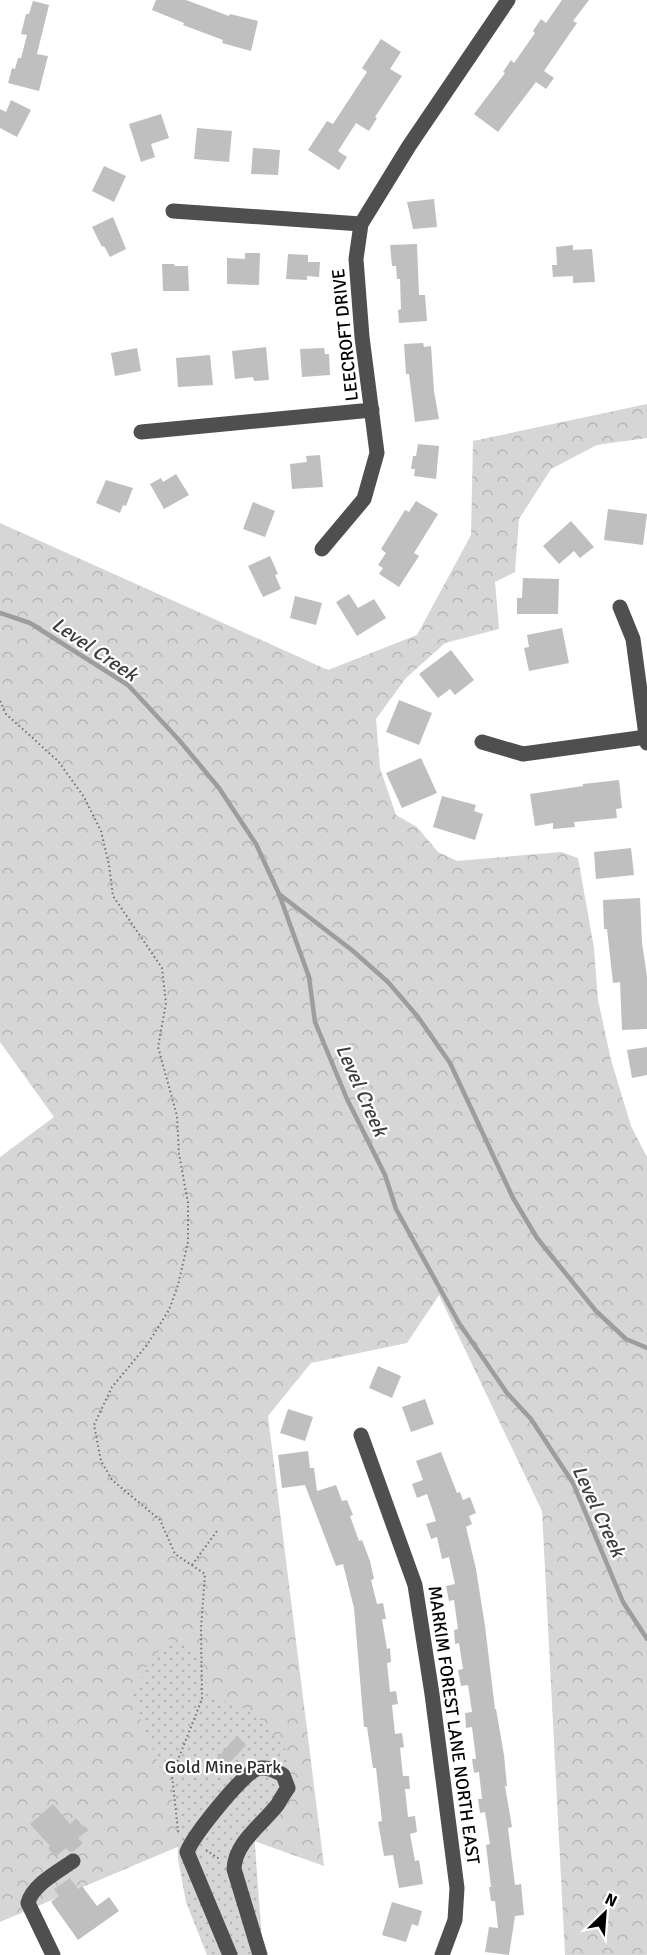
<svg xmlns="http://www.w3.org/2000/svg" width="647" height="1955" font-family="Signika,sans-serif">
<defs>
<pattern id="forest-crowns" width="20" height="18" patternUnits="userSpaceOnUse" patternTransform="scale(1.5)"><rect width="20" height="18" fill="#d6d6d6"/><path d="M2 6a3 3 0 1 1 6 0M12 15a3 3 0 1 1 6 0" fill="none" stroke="#b6b6b6"/></pattern>
<pattern id="park-dots" width="8" height="8" patternUnits="userSpaceOnUse" patternTransform="scale(1.5)"><rect width="8" height="8" fill="#d6d6d6"/><path d="M2 2h.1M6 6h.1" fill="none" stroke="#b6b6b6" stroke-width="1.8" stroke-linecap="round"/></pattern>
</defs>
<rect width="100%" height="100%" fill="#fff"/>
<path fill="url(#forest-crowns)" d="M647,404V438L597,445L551,469L519,519L515,572L495,582L499,629L445,643L406,678L376,719L380,768L396,815L417,827L438,852L457,861L561,852L578,858L594,948L598,1000L611,1060L631,1126L647,1157V1955H565L542,1511L439,1295L407,1343L311,1363L268,1416L324,1866L220,1829L0,1922V1157L54,1117L0,1042V523L328,670L417,635L471,535L473,441Z"/>
<path fill="url(#park-dots)" d="M169,1639L201,1650L209,1696L252,1711L288,1752L286,1797L253,1818L263,1955H207L186,1902L178,1859L177,1810L132,1697L147,1666Z"/>
<g fill="none" stroke-linecap="round" stroke-linejoin="round">
<path stroke="#9d9d9d" stroke-width="4.5" d="M0,613L30,623L128,685L179,740L219,788L256,844L279,894L309,977L315,1022L347,1099L385,1175L396,1209L459,1323L507,1393L531,1419L573,1483L623,1602L647,1639
M279,894L353,951L388,982L418,1017L450,1063L513,1198L537,1238L596,1311L626,1339L647,1348"/>
</g>
<path fill="#bfbfbf" d="M156,0H186L229,16L230,14L258,21L251,51L222,43L223,40L183,25L184,23L152,10Z
M562,0H589L573,21L577,23L544,71L554,78L546,89L536,82L498,132L474,114L505,73L503,72L511,60L514,63L535,33L533,31L541,19L546,23Z
M33,1L49,5L37,54L48,56L39,91L8,83L12,68L15,69L18,58H21L27,35L21,34L26,14H29Z
M381,39L401,52L390,69L402,76L375,117L377,118L369,131L356,123L338,151L347,157L339,170L308,150L327,121L333,124L367,72L362,68Z
M11,100L31,110L17,137L0,128V109L6,112Z
M161,114L169,138L151,144L155,157L141,162L129,124Z
M197,128L232,131L229,162L194,159Z
M253,148L280,150L278,175L251,174Z
M104,166L126,176L114,202L92,191Z
M434,199L437,227L413,229L407,202Z
M113,217L126,249L110,257L104,246L102,247L92,227Z
M417,244L419,295H425L427,321L399,323L398,310L401,309L400,279H397L396,266H392L390,245Z
M573,245V250L592,249L595,282L573,283V276L553,277L552,265H557L556,247Z
M245,253H260L259,285L227,284V258L245,259Z
M288,254L308,255V262H320L319,277L307,276V280L286,279Z
M162,264H174L175,266H188L189,291H163Z
M423,343L424,347L431,346L434,391L439,419L415,422L409,374H406L404,344Z
M266,347L269,380L254,381L253,377L235,379L232,351Z
M137,348L141,371L115,376L111,353Z
M324,348L325,354H329L330,375L302,377L300,349Z
M210,355L213,385L178,387L176,358Z
M418,444L439,446L436,479L414,476L415,469H411L413,456H416Z
M320,455L323,487L292,489L290,464L307,462L306,456Z
M176,474L189,495L164,509L150,484L161,478L163,482Z
M106,480L133,488L126,506L123,505L120,513L96,503Z
M416,501L438,514L414,553L419,556L399,587L379,574L383,568L378,565L386,553L381,549L405,510L409,512Z
M253,502L275,511L265,537L243,529Z
M608,509L647,514L643,545L604,540Z
M571,521L594,547L580,558L574,551L559,564L543,546Z
M270,556L278,574L275,575L281,589L263,597L248,566Z
M523,578L559,579L558,614H517V598H522Z
M349,594L358,608L374,599L386,618L357,636L336,602Z
M295,596L322,603L316,625L290,618Z
M562,628L569,663L529,671L524,648L529,647L527,635Z
M451,650L474,680L455,695L450,689L438,698L419,674Z
M399,700L432,713L419,745L386,732Z
M421,758L437,793L402,808L386,773Z
M619,780L622,808L616,809L617,818L574,822L575,827L553,829V823L535,826L530,794L583,786V784Z
M442,796L476,805L474,811L483,814L475,840L433,827Z
M631,848L634,875L596,879L594,852Z
M640,898L642,943L647,976V1029L622,1030L620,982L613,983L607,929H604L603,900Z
M647,1047V1075L632,1078L627,1050Z
M378,1366L401,1376L392,1398L369,1388Z
M425,1399L434,1424L411,1432L402,1407Z
M288,1409L313,1417L305,1441L280,1433Z
M308,1451L310,1468H314L317,1491L336,1485L342,1501L347,1500L353,1515L350,1516L359,1541L362,1540L370,1561L374,1579L371,1580L377,1604L383,1603L386,1619H382L387,1649L390,1648L391,1662L387,1663L390,1692L396,1691L398,1704L392,1705L395,1734L402,1733L404,1747L400,1748L403,1776H409L410,1789H405L408,1817L415,1816L417,1832L410,1834L415,1861L419,1860L423,1884L399,1888L393,1855L384,1856L378,1822L382,1821L376,1768H373L367,1727H364L354,1608L343,1564L336,1566L305,1485L282,1488L278,1455Z
M441,1452L457,1493L460,1492L463,1500L470,1497L476,1513L469,1516L472,1524L466,1527L476,1569L485,1626L495,1709H496L504,1755L507,1786H505L512,1827L508,1828L515,1885L521,1884L524,1915L515,1916L509,1955L485,1952L489,1927L498,1928L495,1901H491L489,1887H491L486,1845L490,1844L485,1812L480,1813L478,1799H482L479,1772L474,1773L472,1759H476L472,1727L466,1728L465,1713L472,1712L468,1685L461,1686L458,1670L463,1669L459,1643L455,1644L454,1630L458,1629L454,1600L449,1601L446,1586L455,1584L449,1557L442,1559L437,1537L431,1539L426,1524L436,1521L427,1494L417,1498L412,1484L423,1480L416,1461Z
M237,1736L246,1745L223,1770L214,1761Z
M53,1804L70,1824L76,1818L87,1831L78,1838L83,1843L74,1851L70,1852L66,1848L55,1857L48,1848L50,1846L30,1824Z
M70,1878L78,1889L82,1886L97,1906L109,1897L119,1911L78,1940L51,1902L59,1896L54,1889Z
M392,1902L422,1911L418,1926L412,1924L406,1942L382,1935Z"/>
<g fill="none" stroke-linecap="round" stroke-linejoin="round">
<path stroke="#717171" stroke-width="2" stroke-dasharray="1.5 3" stroke-linecap="butt" d="M0,701L6,714L58,761L84,797L101,831L109,865L113,896L162,968L166,1003L158,1047L177,1116L179,1154L188,1203V1242L178,1285L169,1310L147,1345L112,1387L94,1425L101,1461L112,1480L160,1520L175,1554L205,1574L201,1628L202,1699L172,1775L178,1831L181,1833
M192,1565L217,1531
M206,1850L221,1860"/>
<path stroke="#4f4f4f" stroke-width="15" d="M173,211L361,224
M141,432L372,410
M322,549L364,499L377,453L362,337L356,259L361,224L409,146L508,0
M620,607L633,639L647,743
M482,742L523,754L646,737
M361,1435L415,1585L432,1694L457,1888L455,1920L442,1955
M53,1955L28,1903C32,1885 59,1871 73,1861
M230,1955L187,1852C193,1836 242,1774 257,1769C267,1766 275,1771 283,1775L288,1788C284,1793 281,1799 278,1804C263,1824 235,1842 234,1869L260,1955"/>
</g>
<g text-anchor="middle" stroke-width="4.5" stroke-linejoin="round" paint-order="stroke">
<g font-size="18" fill="#000" stroke="#fff">
<text transform="translate(345 335) rotate(-96)" y="6">LEECROFT DRIVE</text>
<text transform="translate(454 1725) rotate(82)" y="6">MARKIM FOREST LANE NORTH EAST</text>
</g>
<g font-size="18" fill="#2d2d2d" stroke="#fff">
<text x="223" y="1773">Gold Mine Park</text>
</g>
<g font-size="20" font-style="italic" fill="#3e3e3e" stroke="#fff">
<text transform="translate(95 649) rotate(34)" y="7">Level Creek</text>
<text transform="translate(362 1090) rotate(66)" y="7">Level Creek</text>
<text transform="translate(599 1511) rotate(65)" y="7">Level Creek</text>
</g>
</g>
<g transform="translate(605 1913) rotate(25)" stroke="#ffffff" stroke-width="4.5" paint-order="stroke">
<path d="M0-4.5L10 22L0 15L-10 22Z" fill="#000000"/>
<text y="-9" font-size="16" font-weight="bold" text-anchor="middle" fill="#000000">N</text>
</g>
</svg>
